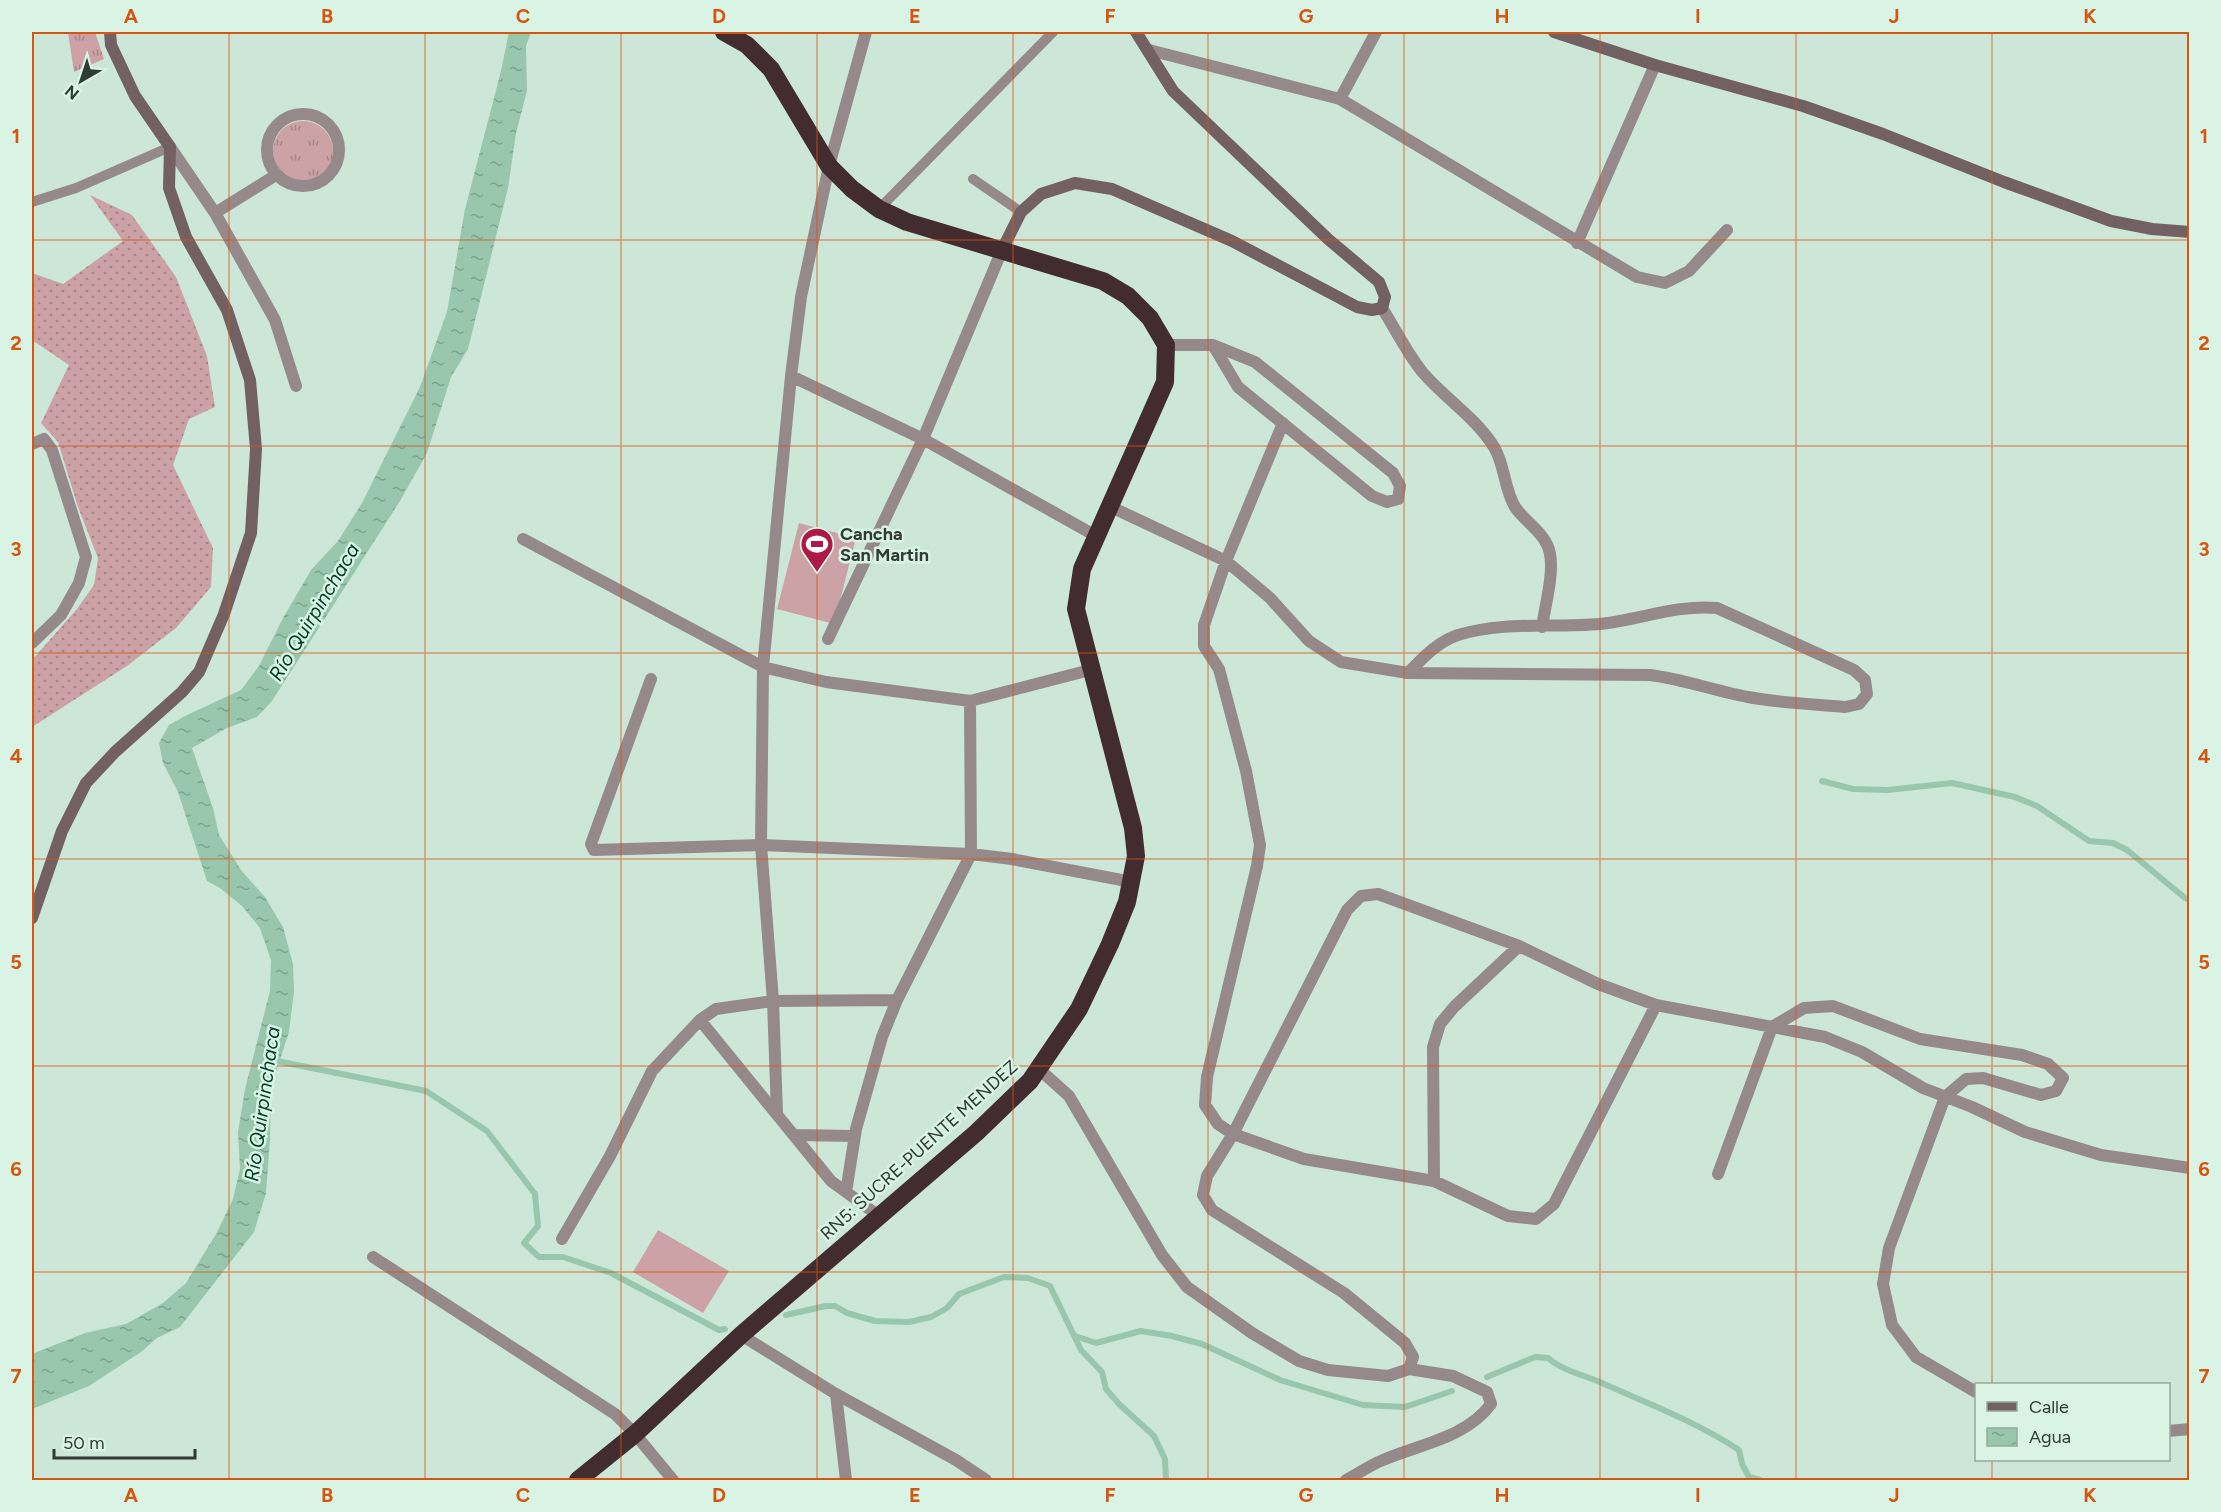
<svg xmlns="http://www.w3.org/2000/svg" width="2221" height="1512" font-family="Figtree,sans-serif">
<defs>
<pattern id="grass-dots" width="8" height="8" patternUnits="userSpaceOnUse" patternTransform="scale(1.5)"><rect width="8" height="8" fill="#cca2a7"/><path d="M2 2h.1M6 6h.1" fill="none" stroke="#a68589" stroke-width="1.8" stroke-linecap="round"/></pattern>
<pattern id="park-tufts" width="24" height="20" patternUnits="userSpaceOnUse" patternTransform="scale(1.5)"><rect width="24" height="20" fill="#cca2a7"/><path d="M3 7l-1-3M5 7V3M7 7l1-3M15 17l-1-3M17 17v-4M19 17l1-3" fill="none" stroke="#a68589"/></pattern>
<pattern id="water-ripples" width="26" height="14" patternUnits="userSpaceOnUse" patternTransform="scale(1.5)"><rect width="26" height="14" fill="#98c7ad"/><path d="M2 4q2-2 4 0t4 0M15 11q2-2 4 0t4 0" fill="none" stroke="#7ca38e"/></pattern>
</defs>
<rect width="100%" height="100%" fill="#cce7d8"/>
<path fill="url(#grass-dots)" d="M90,195L132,215L176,277L207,356L215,407L189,419L173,465L213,548L211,587L176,628L127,666L32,727V660L77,609L94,585L98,558L78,507L58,442L41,423L69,365L32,340V273L63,284L123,241Z"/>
<path fill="url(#park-tufts)" d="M68,32H95L104,59L74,72Z
M273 151a30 30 0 1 1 60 0a30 30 0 1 1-60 0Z"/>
<path fill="#cca2a7" d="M799,523L856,538L834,624L777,609Z
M658,1230L729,1271L703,1313L633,1272Z"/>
<path fill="url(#water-ripples)" d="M509,32H531L526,46L527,91L516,133L508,188L468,349L451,377L427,453L400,501L272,701L257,717L227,728L192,748L213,808L219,835L241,870L265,897L283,927L293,964L294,991L289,1032L271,1087L270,1139L266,1193L254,1232L180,1327L157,1338L141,1352L89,1386L32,1409V1354L85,1333L126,1324L163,1303L186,1283L216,1234L233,1199L240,1169L238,1132L245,1089L270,991L271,960L260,928L242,906L220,888L207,881L178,792L163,763L159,743L169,725L187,715L241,690L259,666L283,618L311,570L338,541L362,503L420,387L447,312L465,209L501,71Z"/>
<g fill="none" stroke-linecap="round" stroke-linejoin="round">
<path stroke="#98c7ad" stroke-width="6" d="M1822,781L1853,789L1888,790L1952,783L2015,797L2037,806L2089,841L2113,843L2127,850L2185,898L2190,900
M272,1060L426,1091L487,1131L535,1194L538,1226L524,1243L539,1257H563L611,1273L719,1330L725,1329
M786,1315L826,1306H835L847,1313L875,1321L909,1322L931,1317L947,1308L959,1294L1004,1277L1028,1278L1050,1286L1081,1350L1102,1372L1106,1389L1119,1404L1154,1436L1165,1459L1166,1480
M1075,1336L1096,1343L1141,1331L1172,1336L1202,1344L1280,1380L1363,1405L1405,1407L1452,1391
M1487,1377L1535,1357L1548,1358C1563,1371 1584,1375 1602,1383C1649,1404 1697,1422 1739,1450L1742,1464L1749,1477L1760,1480"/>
<path stroke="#96898b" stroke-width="10" d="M973,179L1021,212
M32,202L76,188L170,147
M879,209L1053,32"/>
<path stroke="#96898b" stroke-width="12" d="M1149,50L1340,99L1637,277L1665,283L1689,271L1727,230
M1340,99L1376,32
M267 150a36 36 0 1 1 72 0a36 36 0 1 1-72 0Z
M170,147L215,213L275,320L296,386
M215,213L276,175
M1577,243L1655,65
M1382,308C1396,330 1408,355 1424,374C1446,399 1476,418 1494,447C1505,465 1504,489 1515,507C1526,523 1547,534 1550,554C1554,574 1545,606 1542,627
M1166,345H1213L1255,362L1393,473L1400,486L1398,499L1387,502L1372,496L1238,387L1213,345
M791,376L923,439L1096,536
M1283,423L1226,561L1204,625V646L1219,669L1246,771L1260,845L1257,866L1207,1077L1205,1105L1218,1124L1233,1134L1304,1159L1434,1181L1508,1216L1536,1219L1554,1204L1656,1005
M32,444L44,439L52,450L86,557L79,583L61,615L32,643
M1109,506L1226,561L1270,598L1309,641L1341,662L1408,673L1650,675C1683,679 1715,691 1748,697C1780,703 1813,704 1845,707L1859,704L1867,694L1865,680L1854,670L1717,608C1678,604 1639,620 1600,624C1553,628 1503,621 1458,635C1437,642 1423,658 1408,673
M523,539L763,667L826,682L970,701L1090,670
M828,639L923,439L1002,250
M651,679L591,844L594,850L761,845L971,854L1012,859L1132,882
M700,1020L831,1181L879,1216
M1039,1069L1069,1096L1162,1255L1187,1287L1252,1333L1299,1361L1328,1370L1388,1376L1409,1369L1413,1357L1405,1343L1344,1293L1212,1210L1203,1195L1207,1176L1233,1134L1347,910L1361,896L1378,894L1519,946
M777,1113L773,1001L761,845L763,667L791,376L801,297L829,166L866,32
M794,1135L855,1136
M1718,1174L1772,1027L1804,1008L1833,1006L1920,1039L2022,1055L2048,1064L2063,1078L2056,1091L2041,1095L1983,1078L1966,1079L1945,1097L1889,1248L1883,1284L1892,1325L1916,1357L1976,1392
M1434,1181L1433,1047L1440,1024L1454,1007L1519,946L1598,984L1656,1005L1825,1037L1862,1052L1923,1088L1972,1107L2025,1132L2101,1155L2190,1168
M846,1192L856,1129L882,1037L897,1000L971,854L970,701
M562,1239L610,1156L652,1071L700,1020L716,1009L773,1001L897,1000
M373,1257L615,1414L635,1434L673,1480
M741,1335L836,1394L956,1460L986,1480
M836,1394L846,1480
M2168,1431L2190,1429
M1346,1480C1358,1474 1370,1465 1383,1460C1420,1444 1466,1438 1491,1404L1487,1392L1453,1376L1409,1369"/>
<path stroke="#736063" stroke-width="12" d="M1554,32L1655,65L1803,106L1883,134L2004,182L2111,221L2152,229L2190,232
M1002,250L1021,212L1041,194L1075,183L1112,189L1232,241L1357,307L1372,310L1382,308L1385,297L1379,282L1328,239L1173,91L1136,32
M32,918L62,831L86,783L115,752L182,692L199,672L224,614L251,533L256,449L250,380L227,310L186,237L169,188L170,147L135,96L111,45L110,32"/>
<path stroke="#432c30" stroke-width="18" d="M578,1480L635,1434L741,1335L976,1133L1030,1081L1079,1009L1110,944L1127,902L1136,856L1133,828L1076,609L1082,569L1165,382L1166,345L1150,318L1128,296L1103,281L907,222L879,209L852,189L829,166L771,69L747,45L724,32"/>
</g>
<path fill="none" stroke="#d65610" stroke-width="1.5" stroke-opacity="0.55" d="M229,32V1480M425,32V1480M621,32V1480M817,32V1480M1013,32V1480M1208,32V1480M1404,32V1480M1600,32V1480M1796,32V1480M1992,32V1384M32,240H2190M32,446H2190M32,653H2190M32,859H2190M32,1066H2190M32,1272H2190M1992,1460V1480"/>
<defs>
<g id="stadium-pin" transform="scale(1.725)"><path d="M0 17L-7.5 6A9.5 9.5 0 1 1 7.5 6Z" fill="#ac1949" stroke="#d9f4e5"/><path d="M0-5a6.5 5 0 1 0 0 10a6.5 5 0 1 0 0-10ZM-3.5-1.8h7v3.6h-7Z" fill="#fff"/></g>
</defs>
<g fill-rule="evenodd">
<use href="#stadium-pin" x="817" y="544"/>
</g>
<g text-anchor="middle" stroke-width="5" stroke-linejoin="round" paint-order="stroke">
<g font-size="18" font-weight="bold" fill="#303b35" stroke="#d9f4e5" text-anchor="start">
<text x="840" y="540">Cancha<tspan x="840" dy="21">San Martin</tspan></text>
</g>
<g font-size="18" fill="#303b35" stroke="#d9f4e5">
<text transform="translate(919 1150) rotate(-42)" y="6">RN5: SUCRE-PUENTE MENDEZ</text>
</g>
<g font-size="20" font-style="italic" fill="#003f27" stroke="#d9f4e5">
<text transform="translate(314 612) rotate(-59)" y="7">Río Quirpinchaca</text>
<text transform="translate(262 1104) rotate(-82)" y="7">Río Quirpinchaca</text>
</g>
</g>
<rect width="2221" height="1512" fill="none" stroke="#d9f4e5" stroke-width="66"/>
<rect x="1975" y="1383" width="195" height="78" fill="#d9f4e5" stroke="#95aa9f" stroke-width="1.5"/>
<rect x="1987" y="1402" width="30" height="9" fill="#736063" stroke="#95aa9f" stroke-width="1.5"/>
<text x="2029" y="1413" font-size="18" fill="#303b35">Calle</text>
<rect x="1987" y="1428" width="30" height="18" fill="url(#water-ripples)" stroke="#95aa9f" stroke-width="1.5"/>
<text x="2029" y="1443" font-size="18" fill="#303b35">Agua</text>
<g transform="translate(81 81) rotate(219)" stroke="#d9f4e5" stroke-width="4.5" paint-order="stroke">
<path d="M0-4.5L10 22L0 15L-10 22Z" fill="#303b35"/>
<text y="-9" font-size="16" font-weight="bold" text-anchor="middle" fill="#303b35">N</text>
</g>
<path d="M54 1449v9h141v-9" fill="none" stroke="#303b35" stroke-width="3"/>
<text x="63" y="1449" font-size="18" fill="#303b35" stroke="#d9f4e5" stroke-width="4.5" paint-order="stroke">50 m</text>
<rect x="33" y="33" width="2155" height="1446" fill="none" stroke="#d65610" stroke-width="2"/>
<g font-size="20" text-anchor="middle" font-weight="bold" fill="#d65610">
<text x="131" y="23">A</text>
<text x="327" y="23">B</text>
<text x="523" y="23">C</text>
<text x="719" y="23">D</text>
<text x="915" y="23">E</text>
<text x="1110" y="23">F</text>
<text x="1306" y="23">G</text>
<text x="1502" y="23">H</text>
<text x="1698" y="23">I</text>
<text x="1894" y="23">J</text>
<text x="2090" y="23">K</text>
<text x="16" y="143">1</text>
<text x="2204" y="143">1</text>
<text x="16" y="350">2</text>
<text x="2204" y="350">2</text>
<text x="16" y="556">3</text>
<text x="2204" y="556">3</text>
<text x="16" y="763">4</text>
<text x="2204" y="763">4</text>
<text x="16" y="969">5</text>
<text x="2204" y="969">5</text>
<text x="16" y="1176">6</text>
<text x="2204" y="1176">6</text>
<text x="16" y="1383">7</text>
<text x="2204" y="1383">7</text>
<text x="131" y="1502">A</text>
<text x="327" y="1502">B</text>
<text x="523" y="1502">C</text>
<text x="719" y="1502">D</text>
<text x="915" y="1502">E</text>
<text x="1110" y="1502">F</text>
<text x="1306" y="1502">G</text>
<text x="1502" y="1502">H</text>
<text x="1698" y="1502">I</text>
<text x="1894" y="1502">J</text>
<text x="2090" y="1502">K</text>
</g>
</svg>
